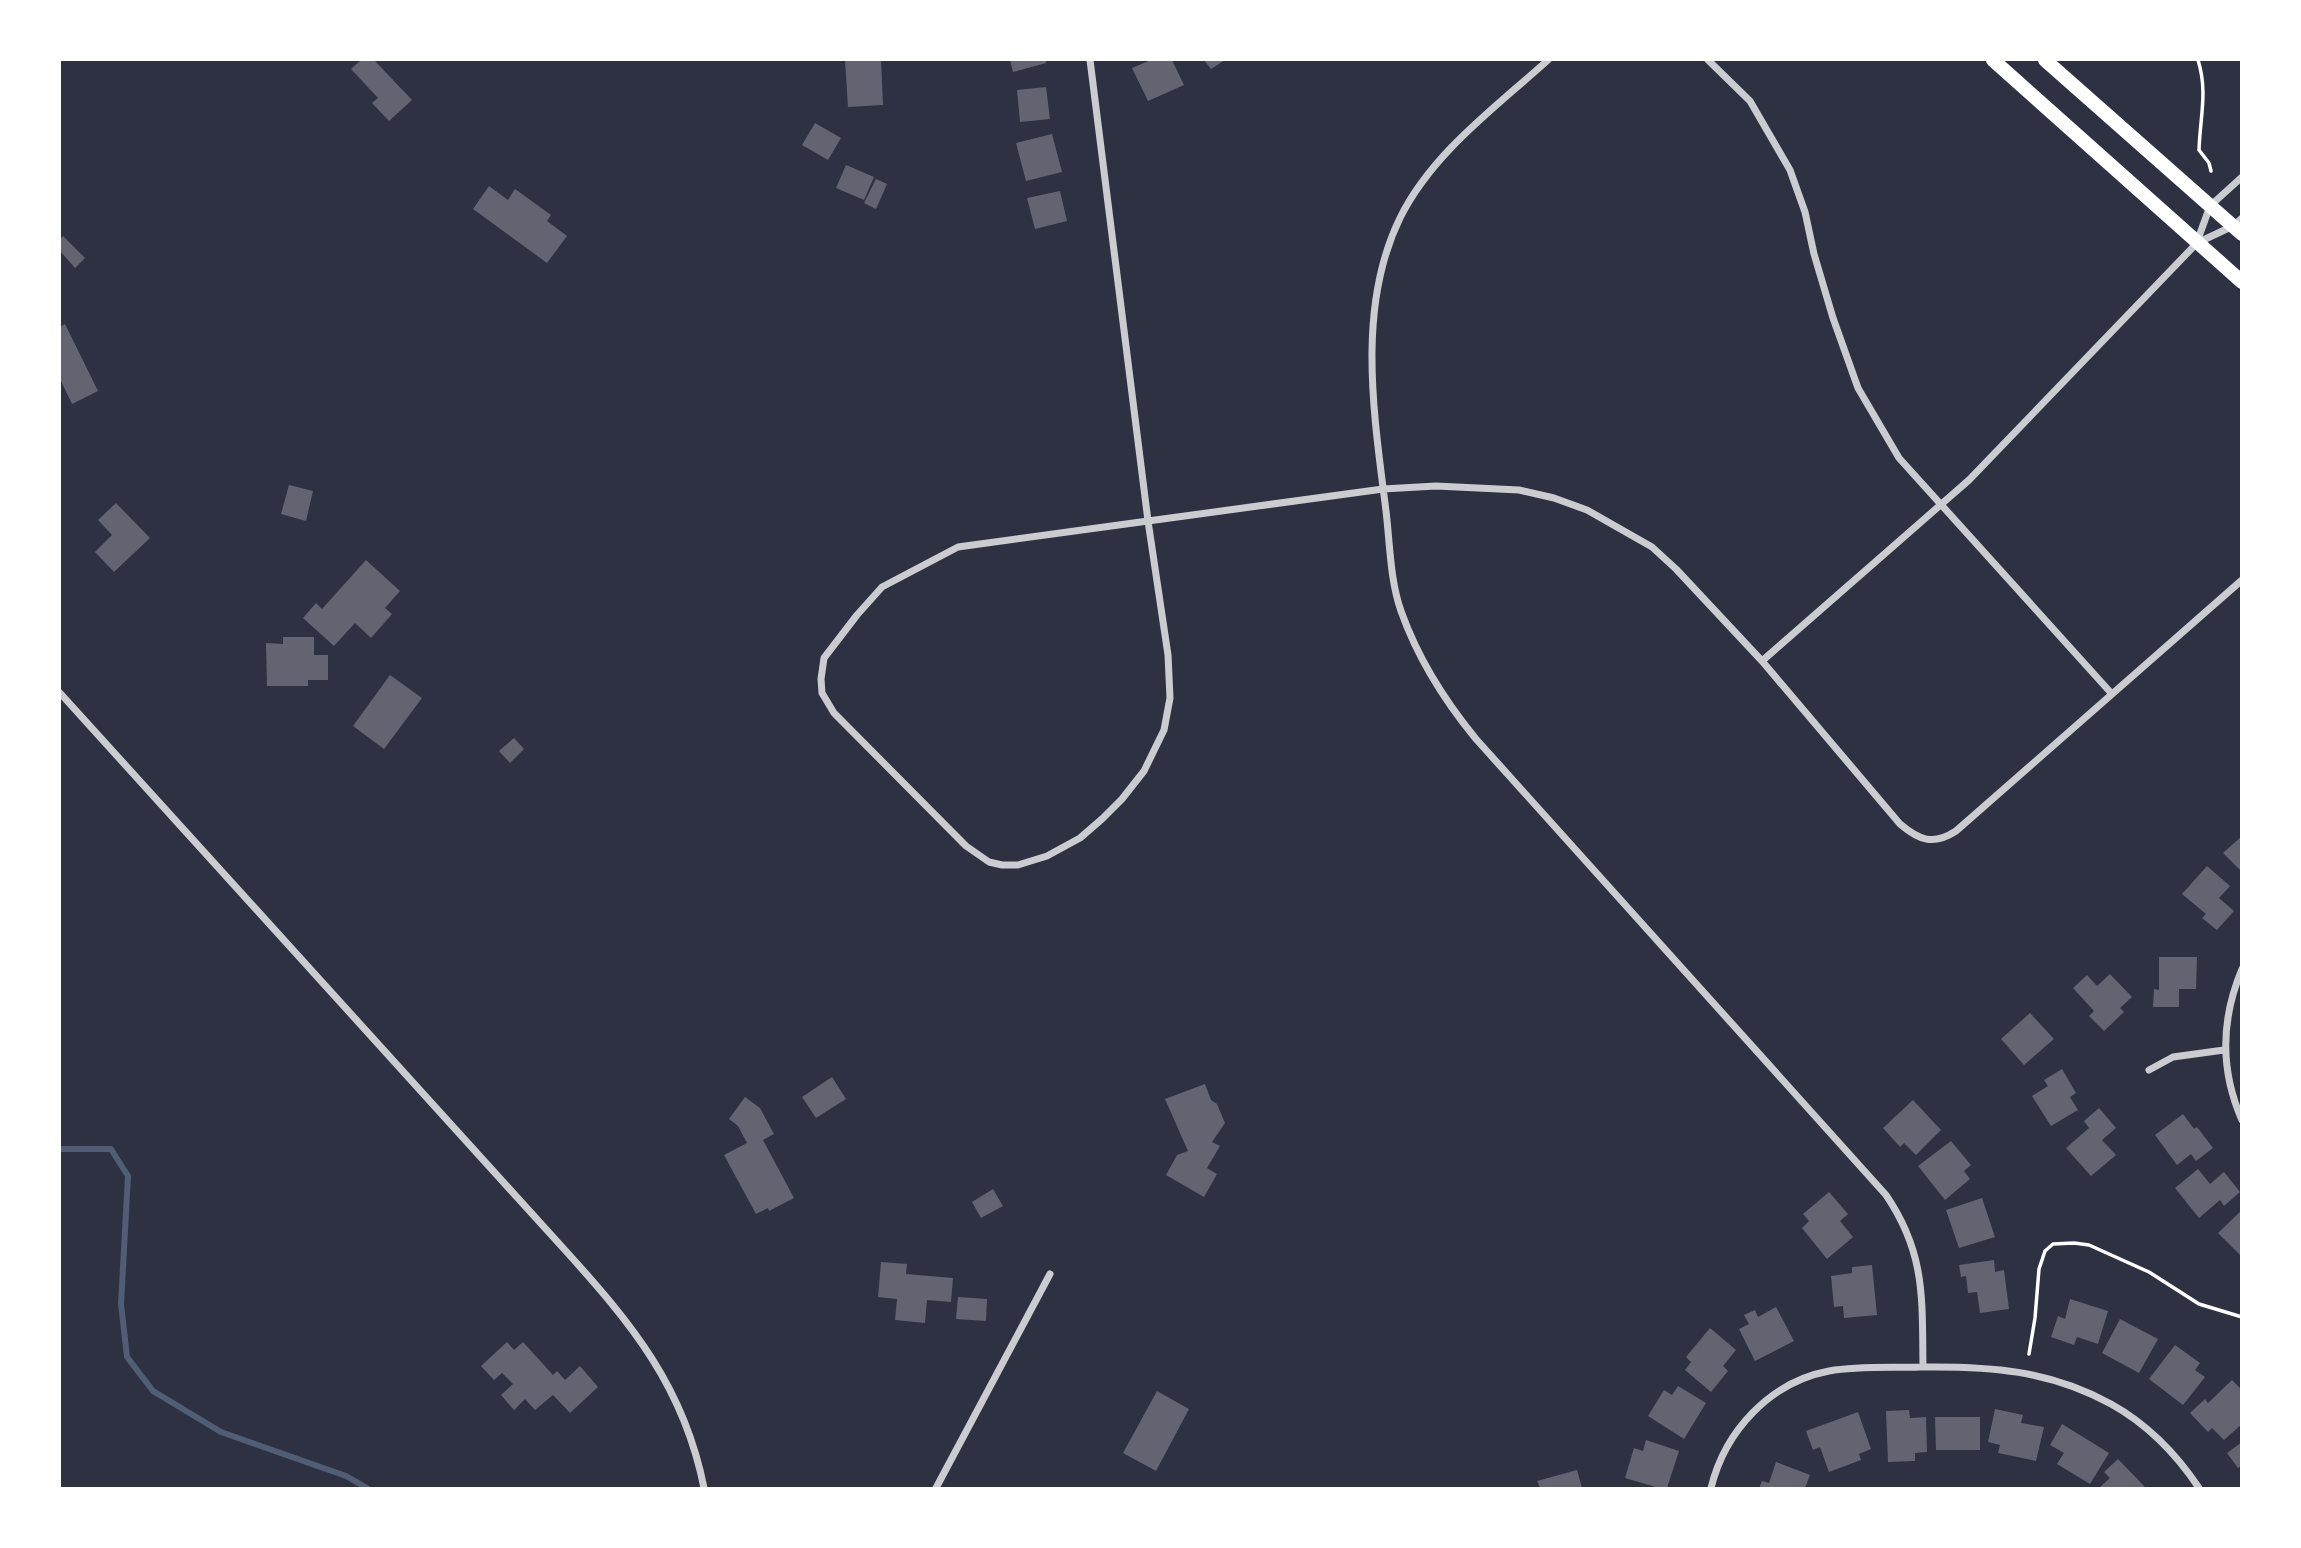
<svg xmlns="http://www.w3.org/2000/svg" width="2301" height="1548" font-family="'Zilla Slab',serif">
<rect width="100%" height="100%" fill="#2d3142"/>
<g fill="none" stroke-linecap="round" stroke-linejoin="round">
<path stroke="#4f5d75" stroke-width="6" d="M60,1149H111L128,1176L121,1304L127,1357L153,1391L221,1432L346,1476L367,1488"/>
</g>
<path fill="#626471" d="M361,60H374L412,100L389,121L372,103L378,98L351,69Z
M845,60H881L883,105L848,107Z
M1010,60H1046V63L1013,72Z
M1151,60H1172L1184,85L1148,101L1132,68Z
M1204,60H1225L1211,69Z
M1046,87L1050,119L1020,122L1017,90Z
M815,123L841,138L828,160L802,145Z
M1052,134L1062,172L1026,181L1016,143Z
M846,165L874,177L864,200L836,188Z
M876,179L887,184L876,209L864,203Z
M489,186L508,200L515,189L551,215L547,221L567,236L547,263L473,209Z
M1060,191L1067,221L1035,229L1027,198Z
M63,236L85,258L75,268L60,251V239Z
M65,324L98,391L72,404L60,379V327Z
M289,485L313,491L306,521L281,514Z
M116,503L150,538L114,572L95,552L112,535L98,520Z
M366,560L400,591L385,608L392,614L371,638L355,623L334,646L303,618L316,603L322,609Z
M283,637H314V655H328V680H308V686H267L266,643L283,644Z
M390,675L422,698L384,749L353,726Z
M514,738L524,749L510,763L499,751Z
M2242,836V872L2223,853Z
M2207,866L2230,886L2219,898L2234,911L2217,930L2202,918L2206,914L2182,894Z
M2159,957H2197L2196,989H2179V1007H2153L2154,989L2159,990Z
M2110,974L2132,997L2120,1008L2124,1012L2104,1031L2089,1016L2094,1011L2073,988L2087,975L2097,986Z
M2030,1013L2054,1039L2024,1065L2001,1039Z
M2062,1069L2076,1093L2070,1097L2078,1110L2051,1126L2032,1096L2048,1086L2044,1080Z
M832,1077L846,1099L816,1118L802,1097Z
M1205,1084L1211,1100L1217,1104L1225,1123L1212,1142L1220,1146L1207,1168L1217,1174L1204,1197L1166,1175L1177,1155L1188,1151L1165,1099Z
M745,1097L760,1108L774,1134L763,1140L794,1198L769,1211L768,1208L756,1214L724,1155L747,1143L738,1126L729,1119Z
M1913,1100L1941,1130L1916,1155L1904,1143L1900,1147L1883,1128Z
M2099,1108L2116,1128L2102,1140L2116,1155L2091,1176L2066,1148L2089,1128L2084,1121Z
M2183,1114L2194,1129L2197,1127L2213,1148L2196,1161L2191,1154L2177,1165L2155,1135Z
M1951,1141L1971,1165L1964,1171L1970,1179L1945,1200L1918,1166Z
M2198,1169L2210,1184L2224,1172L2240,1192L2224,1206L2220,1200L2199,1218L2175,1188Z
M993,1189L1003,1206L981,1218L972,1202Z
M1829,1192L1848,1214L1840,1221L1853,1237L1827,1259L1802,1228L1809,1221L1803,1214Z
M1982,1198L1995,1237L1959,1248L1946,1210Z
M2242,1210V1257L2218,1233Z
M1994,1260L1995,1272L2004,1270L2009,1309L1980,1313L1977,1292L1968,1293L1966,1276L1961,1277L1959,1265Z
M881,1262L907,1264L906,1274L953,1278L951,1302L927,1300L925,1323L895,1320L897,1299L878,1297Z
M1872,1265L1877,1315L1844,1318L1843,1306L1834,1307L1831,1276L1852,1273V1267Z
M958,1297L987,1299L986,1321L956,1319Z
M2070,1299L2108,1311L2098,1344L2077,1337L2074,1345L2051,1337L2058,1316L2065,1319Z
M1776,1307L1794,1341L1755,1361L1739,1329L1749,1324L1744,1315L1755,1310L1758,1317Z
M2120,1319L2158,1339L2139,1373L2102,1353Z
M1710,1328L1736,1350L1723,1366L1728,1371L1711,1392L1685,1370L1691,1362L1686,1357Z
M507,1342L514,1350L523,1342L553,1375L557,1371L565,1380L580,1366L598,1387L570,1413L553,1395L535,1410L525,1399L514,1410L501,1395L513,1384L502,1373L494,1380L481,1366Z
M2175,1345L2200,1363L2195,1370L2205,1377L2183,1405L2149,1379Z
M2232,1380L2242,1390V1424L2224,1440L2212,1428L2208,1432L2190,1413L2205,1399L2208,1403Z
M1678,1386L1706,1403L1684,1439L1648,1416L1664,1390L1672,1395Z
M1157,1391L1189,1409L1156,1471L1123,1453Z
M1995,1409L2023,1415L2021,1423L2044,1427L2036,1461L1998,1453L2000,1445L1988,1442Z
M1909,1410L1910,1418L1926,1417L1927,1452L1915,1453V1461L1888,1462L1886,1411Z
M1858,1412L1871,1449L1859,1454L1861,1460L1829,1472L1820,1447L1813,1450L1806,1431Z
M1935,1417H1980V1450H1936Z
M2062,1424L2109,1453L2090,1484L2057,1464L2064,1453L2050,1445Z
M1646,1440L1679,1451L1667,1488H1659L1625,1478L1634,1448L1643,1451Z
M2242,1442V1465L2238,1468L2227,1453Z
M2118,1459L2146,1488L2100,1487L2110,1478L2104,1472Z
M1776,1462L1810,1475L1805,1488H1759L1762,1481L1769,1483Z
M1577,1470L1582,1488H1540L1537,1481Z"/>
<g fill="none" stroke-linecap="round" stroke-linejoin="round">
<path stroke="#fff" stroke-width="3.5" d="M2198,60C2208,92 2200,117 2199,150L2209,163L2211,171
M2029,1354L2035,1318L2039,1269L2045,1251L2053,1244L2074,1243L2089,1245L2149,1272L2199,1304L2242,1317"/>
<path stroke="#caccd0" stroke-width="7" d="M1090,60L1148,521L1383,489L1436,486L1519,490L1554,498L1587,510L1652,547L1676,569L1762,661L1900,824C1919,840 1933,846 1956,831L2242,580
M1548,60C1496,107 1432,153 1400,218C1356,308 1374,415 1386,511C1390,544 1390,580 1401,611C1418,659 1444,700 1476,739L1886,1195C1926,1254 1922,1299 1923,1367
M1708,60L1750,101L1790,170L1805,212L1814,254L1833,318L1858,388L1899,458L2112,694
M2197,242L2210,206L2242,177
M1148,521L1168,655L1170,698L1164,730L1144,771L1122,799L1102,819L1080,838L1047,856L1018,865H1002L989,862L966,846L834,713L822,693L821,679L824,658L857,615L882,587L958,547Z
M1762,661L1969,480L2197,243L2233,226L2242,218
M60,693L564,1249C632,1324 684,1387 704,1488
M2242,969C2221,1019 2220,1070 2242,1120
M2149,1070L2173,1057L2224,1050
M936,1488L1050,1274
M1711,1488C1725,1431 1770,1382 1829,1371C1859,1366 1890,1368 1920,1367C1990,1366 2049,1370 2111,1404C2147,1424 2177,1455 2199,1488"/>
<path stroke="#fff" stroke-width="14" d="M1993,60L2242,282
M2045,60L2242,234"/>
</g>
<rect width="2301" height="1548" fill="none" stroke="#ffffff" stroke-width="122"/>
</svg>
